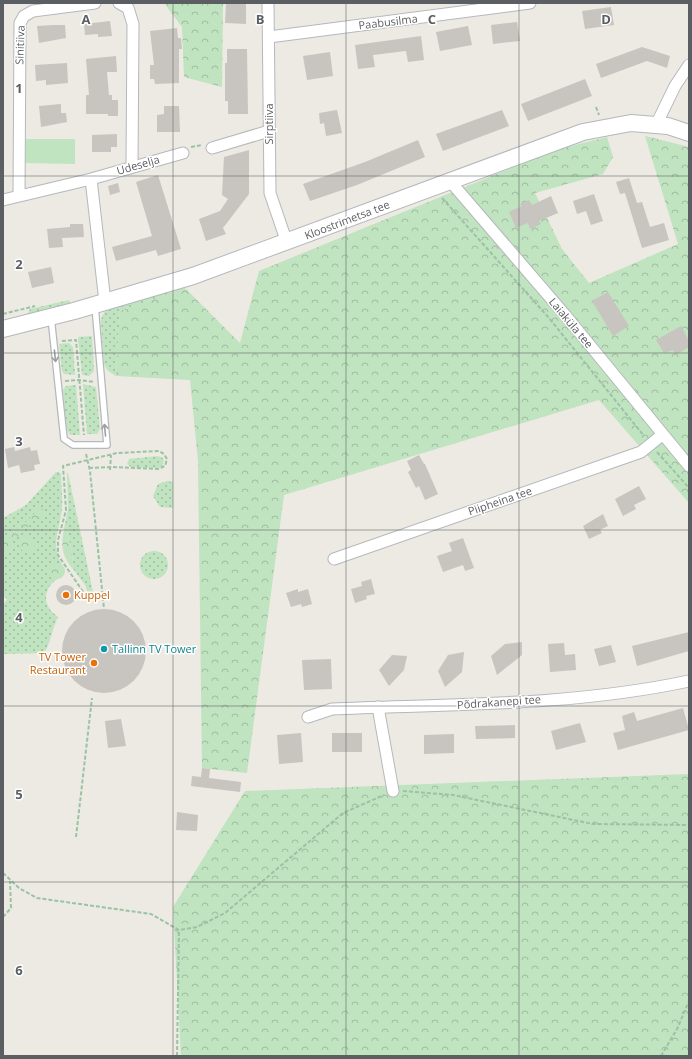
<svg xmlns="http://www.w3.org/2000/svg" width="692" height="1059" font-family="'Open Sans',sans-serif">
<defs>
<pattern id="grass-dots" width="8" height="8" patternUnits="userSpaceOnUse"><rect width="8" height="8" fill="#c0e3c0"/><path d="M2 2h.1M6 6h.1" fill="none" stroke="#9fbb9f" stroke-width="1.8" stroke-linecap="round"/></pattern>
<pattern id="forest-crowns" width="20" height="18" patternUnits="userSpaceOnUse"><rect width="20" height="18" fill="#c0e3c0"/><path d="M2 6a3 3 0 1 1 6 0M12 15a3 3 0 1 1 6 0" fill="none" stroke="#9fbb9f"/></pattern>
</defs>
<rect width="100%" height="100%" fill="#eceae2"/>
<path fill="url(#grass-dots)" d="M180,288H185L120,311L116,376L108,371L104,364L101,323C101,316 104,312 109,308Z
M69,300L70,304L27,315L30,309Z
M92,336L94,371L89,376L82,375L78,337Z
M69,343L73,347L75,375L64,374L62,371L59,344Z
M83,384L96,387L100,429L97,434H87Z
M76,385L80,435H70L67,430L63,390L66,386Z
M158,456L163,458L164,461L162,466L159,468L131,467L127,464L129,459Z
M56,472H59L61,474C61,485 63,497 62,508C60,531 50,542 62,565L54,564L49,572L54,578H59C48,584 42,597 49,608C51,612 56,615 58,617C53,626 49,648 44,653L3,654V605L7,599L5,597L3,598V518L26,505Z
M67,473H68L94,597L88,593L85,585L73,569L72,552L65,524L68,509Z
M167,481L173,482V508L160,507L153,496L158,484Z
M140 565a14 14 0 1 1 28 0a14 14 0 1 1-28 0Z"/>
<path fill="url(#forest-crowns)" d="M164,3H223L222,87L184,77L182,27Z
M645,136L689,147V503L599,400L284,495L247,773L202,768L198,461L190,380L116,376L120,311L185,288L240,343L259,271L555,150L607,137L613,157L603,174L535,193L562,249L589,283L678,244Z
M38,507L45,510L44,515L38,517L12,542L9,552L3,554V539H8L34,514Z
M65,524L72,552L73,569C60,554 61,543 65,524Z
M19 544a8 8 0 1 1 16 0a8 8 0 1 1-16 0Z
M49 571a8 8 0 1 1 16 0a8 8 0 1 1-16 0Z
M689,774V1056H181L173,907L245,791Z"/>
<path fill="#c0e3c0" d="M26,139H75V164L25,163Z"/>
<path fill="#c8c5c0" d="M226,3H246V24L225,23Z
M611,7L614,25L585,29L582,11Z
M110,21L112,36L98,37V34L85,35L84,24Z
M517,22L520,41L493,44L491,25Z
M54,25H65L66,38L39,43L37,26Z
M468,26L472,45L440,51L436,32Z
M177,28L178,38H181L182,49H179V83L155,84L154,79H150V65H154L150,31Z
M421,36L424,60L408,62L406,51L373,55L375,67L358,69L355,45Z
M642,47L670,56L667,68L647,61L601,78L596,64Z
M227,49H247L248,114H228V101H225V63H227Z
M330,52L333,76L307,80L303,56Z
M116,56L117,72H107L109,95H112V100H118V116H108V114H86V95H89L86,59Z
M67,63L68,83L46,85V80L36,81L35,65Z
M585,79L592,96L528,121L521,104Z
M61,104V113H66L67,122L41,127L39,106Z
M164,106H179L180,132H157V115L164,114Z
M337,110L342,133L326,136L324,123L320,124L319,113Z
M502,110L509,126L443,151L436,134Z
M117,134V147H111V152H92V135Z
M418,140L425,157L357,185L310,201L303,184L365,162Z
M249,150V194L223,228L226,234L206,241L199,219L220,211L228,199L222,195L224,157Z
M158,175L181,249L158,256L156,250L116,261L112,247L152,236L136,182Z
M629,178L637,203L642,202L650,227L664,223L669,240L642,248L625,193L620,194L616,182Z
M118,183L120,192L110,195L108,186Z
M594,194L603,221L591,225L586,211L577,214L573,201Z
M551,196L558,213L539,221L541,224L530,229L528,223L516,228L509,212L522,206L520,204L529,200L532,205Z
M70,224H83L84,237L62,238L63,247L49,248L47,229L70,227Z
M51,267L54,283L32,288L28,272Z
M608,292L629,326L613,336L592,301Z
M681,326L689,341V347L675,355L673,350L664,353L656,340Z
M14,447L15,451L30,447L31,451L37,450L40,464L34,465L35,470L21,473L19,465L8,468L5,449Z
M419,455L424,464H425L438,494L425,500L419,486L416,488L408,472L411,470L407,461Z
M639,486L646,499L634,505L636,509L623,516L615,499Z
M603,514L608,526L600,530L602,533L589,539L583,526Z
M463,538L474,568L465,571L463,565L443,572L437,556L452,551L449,543Z
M371,579L375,594L366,596L367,599L355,603L351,589L362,586L361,582Z
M56 595a10 10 0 1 1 20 0a10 10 0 1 1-20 0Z
M298,589V592L308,589L312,604L302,607L301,604L291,607L286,593Z
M62 651a42 42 0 1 1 84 0a42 42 0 1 1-84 0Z
M689,632V651L637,666L632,646Z
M522,642V655L497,675L491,656L505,644Z
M564,643L565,655L575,654L576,670L550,672L548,644Z
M611,645L616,662L599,666L594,649Z
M464,652L462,672L445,687L438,671L448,655Z
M392,655L407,656L404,670L389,686L379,670Z
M331,659L332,689L304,690L302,660Z
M683,708L689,730L618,750L613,733L625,730L622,716L634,712L637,721Z
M121,719L126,746L108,748L105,721Z
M580,723L586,742L556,750L551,731Z
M515,725V738L476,739L475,726Z
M301,733L303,762L279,764L277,735Z
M332,733H362V752H332Z
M454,734V753L424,754V735Z
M202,768L210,769L209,778L241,782L240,792L191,786L192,776L201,777Z
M177,812L198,815L197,831L176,830Z"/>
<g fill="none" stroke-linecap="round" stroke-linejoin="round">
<g stroke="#b5b8bc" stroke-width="8">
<path id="service" d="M51,317L64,439L73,445H107L95,306"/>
</g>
<g stroke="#b5b8bc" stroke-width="13">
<path id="minor" d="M119,3L128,8L133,24L132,166
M268,3L270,193L287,243
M269,37L530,3
M656,125L675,86L689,65
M212,148L269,131
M91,179L105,302
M450,181L566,316L689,466
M19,196L20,23L24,16L33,11L95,3
M3,200L91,179L183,153
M334,559L641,452L662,435
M378,707L393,791
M308,717L332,709C451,704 572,706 689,681"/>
</g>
<g stroke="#b4b7bc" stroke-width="18">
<path id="secondary" d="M3,329L74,311L193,276L583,132L631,123L668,126L689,133"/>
</g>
<path stroke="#9ac3a5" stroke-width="2" stroke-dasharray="4 2" stroke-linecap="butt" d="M596,107L599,115
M191,147L202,145
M442,198L549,318L644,436
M3,314L35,306
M62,341L76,340L84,435
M65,381L79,380L94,382
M657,452L689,488
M86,454L90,471L104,609
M89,468L111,467L158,469L165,466L167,459L164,454L159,451L117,453L63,466L66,510L58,540V555L88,599H94
M110,470L111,455
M403,791L453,795L593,824L689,825
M76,837L92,698
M3,873L19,888L37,898L151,914L179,930L197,927L225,913L343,813L384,795
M3,917L11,908L10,881
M177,1056L179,930
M661,1056L677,1029L689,1001"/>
<use href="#service" stroke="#fff" stroke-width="5.5"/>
<use href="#minor" stroke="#fff" stroke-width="11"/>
<use href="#secondary" stroke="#fff" stroke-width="16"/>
</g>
<defs><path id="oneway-shaft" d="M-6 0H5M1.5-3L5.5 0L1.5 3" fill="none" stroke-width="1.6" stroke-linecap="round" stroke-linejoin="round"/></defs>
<g stroke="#9d9ea1">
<use href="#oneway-shaft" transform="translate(55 356) rotate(84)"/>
<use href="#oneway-shaft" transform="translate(105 430) rotate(-95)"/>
</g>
<path fill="none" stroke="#5b5e62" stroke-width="1" stroke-opacity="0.55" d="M173,3V1056M346,3V1056M519,3V1056M3,176H689M3,353H689M3,530H689M3,706H689M3,882H689"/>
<g fill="#e8710a" stroke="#fff" stroke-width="1.5">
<circle cx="66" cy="595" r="4"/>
<circle cx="94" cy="663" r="4"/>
</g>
<circle fill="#0f9aa8" stroke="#fff" stroke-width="1.5" cx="104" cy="649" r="4"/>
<g text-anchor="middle" stroke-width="3" stroke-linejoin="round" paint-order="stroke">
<g font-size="11" fill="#5b5e62" stroke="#fff">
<text transform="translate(388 22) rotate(-7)" y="4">Paabusilma</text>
<text transform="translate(20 45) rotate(-88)" y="4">Sinitiiva</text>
<text transform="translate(269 124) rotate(-90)" y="4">Sirptiiva</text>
<text transform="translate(138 165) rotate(-16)" y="4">Udeselja</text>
<text transform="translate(347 220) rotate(-21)" y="4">Kloostrimetsa tee</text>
<text transform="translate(571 323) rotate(50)" y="4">Laiaküla tee</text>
<text transform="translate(500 501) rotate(-19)" y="4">Piipheina tee</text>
<text transform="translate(499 702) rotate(-4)" y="4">Põdrakanepi tee</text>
</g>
<g font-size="11" fill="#c56008" stroke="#fff" text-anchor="start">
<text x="74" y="599">Kuppel</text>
<text x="86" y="661" text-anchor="end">TV Tower<tspan x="86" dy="13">Restaurant</tspan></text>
</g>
<g font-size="11" fill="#0d838f" stroke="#fff" text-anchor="start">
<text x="112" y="653">Tallinn TV Tower</text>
</g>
</g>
<g font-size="13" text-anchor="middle" font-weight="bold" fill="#5b5e62" stroke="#fff" stroke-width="3" stroke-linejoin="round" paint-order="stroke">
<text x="86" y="24">A</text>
<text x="260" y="24">B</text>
<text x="432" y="24">C</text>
<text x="606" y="24">D</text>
<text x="19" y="93">1</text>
<text x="19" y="269">2</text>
<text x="19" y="446">3</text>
<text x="19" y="622">4</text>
<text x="19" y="799">5</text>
<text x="19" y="975">6</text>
</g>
<rect width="692" height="1059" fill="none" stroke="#5b5e62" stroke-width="8"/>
</svg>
